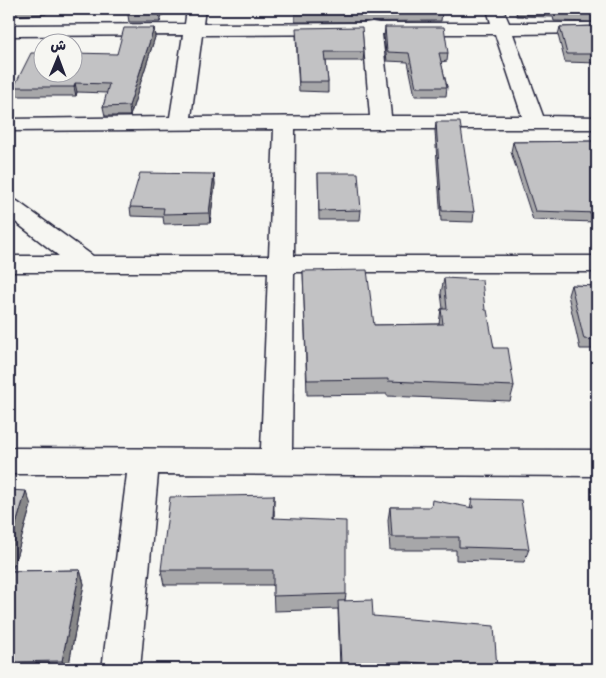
<svg xmlns="http://www.w3.org/2000/svg" width="606" height="678" font-family="Itim,'Playpen Sans Arabic',sans-serif">
<rect width="100%" height="100%" fill="#f6f6f2"/>
<filter id="ink" filterUnits="userSpaceOnUse"><feTurbulence type="fractalNoise" baseFrequency=".02" numOctaves="2"/><feDisplacementMap in="SourceGraphic" scale="10" xChannelSelector="R" yChannelSelector="G"/><feConvolveMatrix kernelMatrix="1 2 1 2 8 2 1 2 1" color-interpolation-filters="sRGB"/></filter>
<g filter="url(#ink)">
<g fill="none" stroke-linecap="round" stroke-linejoin="round">
<g stroke="#22223b" stroke-width="3">
<path id="minor" d="M187,9H205L203,24L365,23L372,22L379,23H491L488,13L493,9H503L509,23H597V33L513,34L543,116L597,117V129H295L294,256H597V272H294L292,449L597,450V476L158,474L140,669H102L127,474H9V448L261,449L268,272H9V256H59L9,217V199L17,201L93,256H269L274,129L9,131V119L170,117L183,35L9,36V25L185,24ZM363,34L370,116L191,117L202,35ZM382,34H495L522,116H391Z"/>
</g>
<use href="#minor" fill="#f6f6f2" fill-rule="evenodd"/>
</g>
<path fill="#a7a7a9" stroke="#22223b" d="M9,9H48L46,14L9,16Z
M127,9H164L160,22H129Z
M276,9H446V11H442L441,21L295,22V12H276Z
M515,9H597V22L554,21L553,17L517,16Z
M597,26V63L565,62L558,35L560,27Z
M385,27L448,53L447,61L441,62L447,87L446,96H415L408,62L387,61L384,36Z
M154,28L155,37L130,116H105L103,107L107,93L77,92L76,96H17L14,87L117,54Z
M296,36L364,52L363,61H326L328,82V92L299,91Z
M436,122L474,212L473,222L441,221L435,131Z
M597,141V228L595,222L533,220L511,152L513,142Z
M318,173L361,210L360,220H319Z
M214,174L215,184L210,223L164,224L163,217L131,216L130,207Z
M303,271L374,325L439,324L441,309H443L441,293L444,278L485,310L494,348L514,386L510,401L387,396V394L307,395Z
M571,285L597,286V349H580L568,295Z
M9,490L31,505L12,571L80,570L84,584L68,669H9Z
M472,499L529,549L524,562L456,560V550H390L388,520L390,507L470,508Z
M274,510V519L346,594L345,601L373,616L497,669H340L338,609L274,611L273,585H164L161,570Z"/>
<path fill="#888889" stroke="#22223b" d="M45,9H48L46,14Z
M159,9H164L160,22Z
M154,28L155,37L130,116L129,106Z
M75,83L77,92L76,96L74,87Z
M214,174L215,184L210,223L209,213Z
M26,491L31,505L9,582V548Z
M274,495V534L273,518Z
M80,570L84,584L68,669H66L62,661Z"/>
<path fill="#c2c2c4" stroke="#22223b" d="M295,9H442V10L295,11Z
M555,9H597V13L556,12Z
M597,26V54H567L560,27Z
M362,27L364,52H325L328,82H299L296,28Z
M385,27H444L448,53H439L447,87H416L409,53L387,52Z
M124,28H154L129,106L103,107L109,84L75,83L74,87H14L31,53H42V72H72V53L117,54Z
M436,122H460L474,212L442,211Z
M597,141V213L535,211L513,142Z
M140,173L214,174L209,213L163,214L164,208L130,207Z
M318,173H358L361,210L319,211Z
M367,270L374,325L443,324L441,309H447L444,278L482,280L485,310H487L494,348H508L514,386L388,381V379L307,380L303,271Z
M571,285L597,286V340L584,339Z
M9,490L26,491L9,548Z
M274,495L273,518L346,521V594L273,596V570H161L170,497Z
M472,499L521,500L529,549L459,547V537H392L390,507H431L432,500L473,508Z
M80,570L62,661L9,662V571Z
M372,600L373,616L494,626L497,669H488L408,662L341,664L338,601Z"/>
</g>
<rect width="606" height="678" fill="none" stroke="#f6f6f2" stroke-width="30"/>
<rect x="15" y="15" width="576" height="648" fill="none" stroke="#22223b" stroke-width="2" filter="url(#ink)"/>
<g transform="translate(58 58) rotate(1)"><circle r="24" fill="#f6f6f2" stroke="#a1a1a9"/>
<path d="M0-4L9 19L0 12L-9 19Z" fill="#22223b"/>
<text y="-8" font-size="14" font-weight="bold" text-anchor="middle" fill="#22223b">ش</text>
</g>
</svg>
